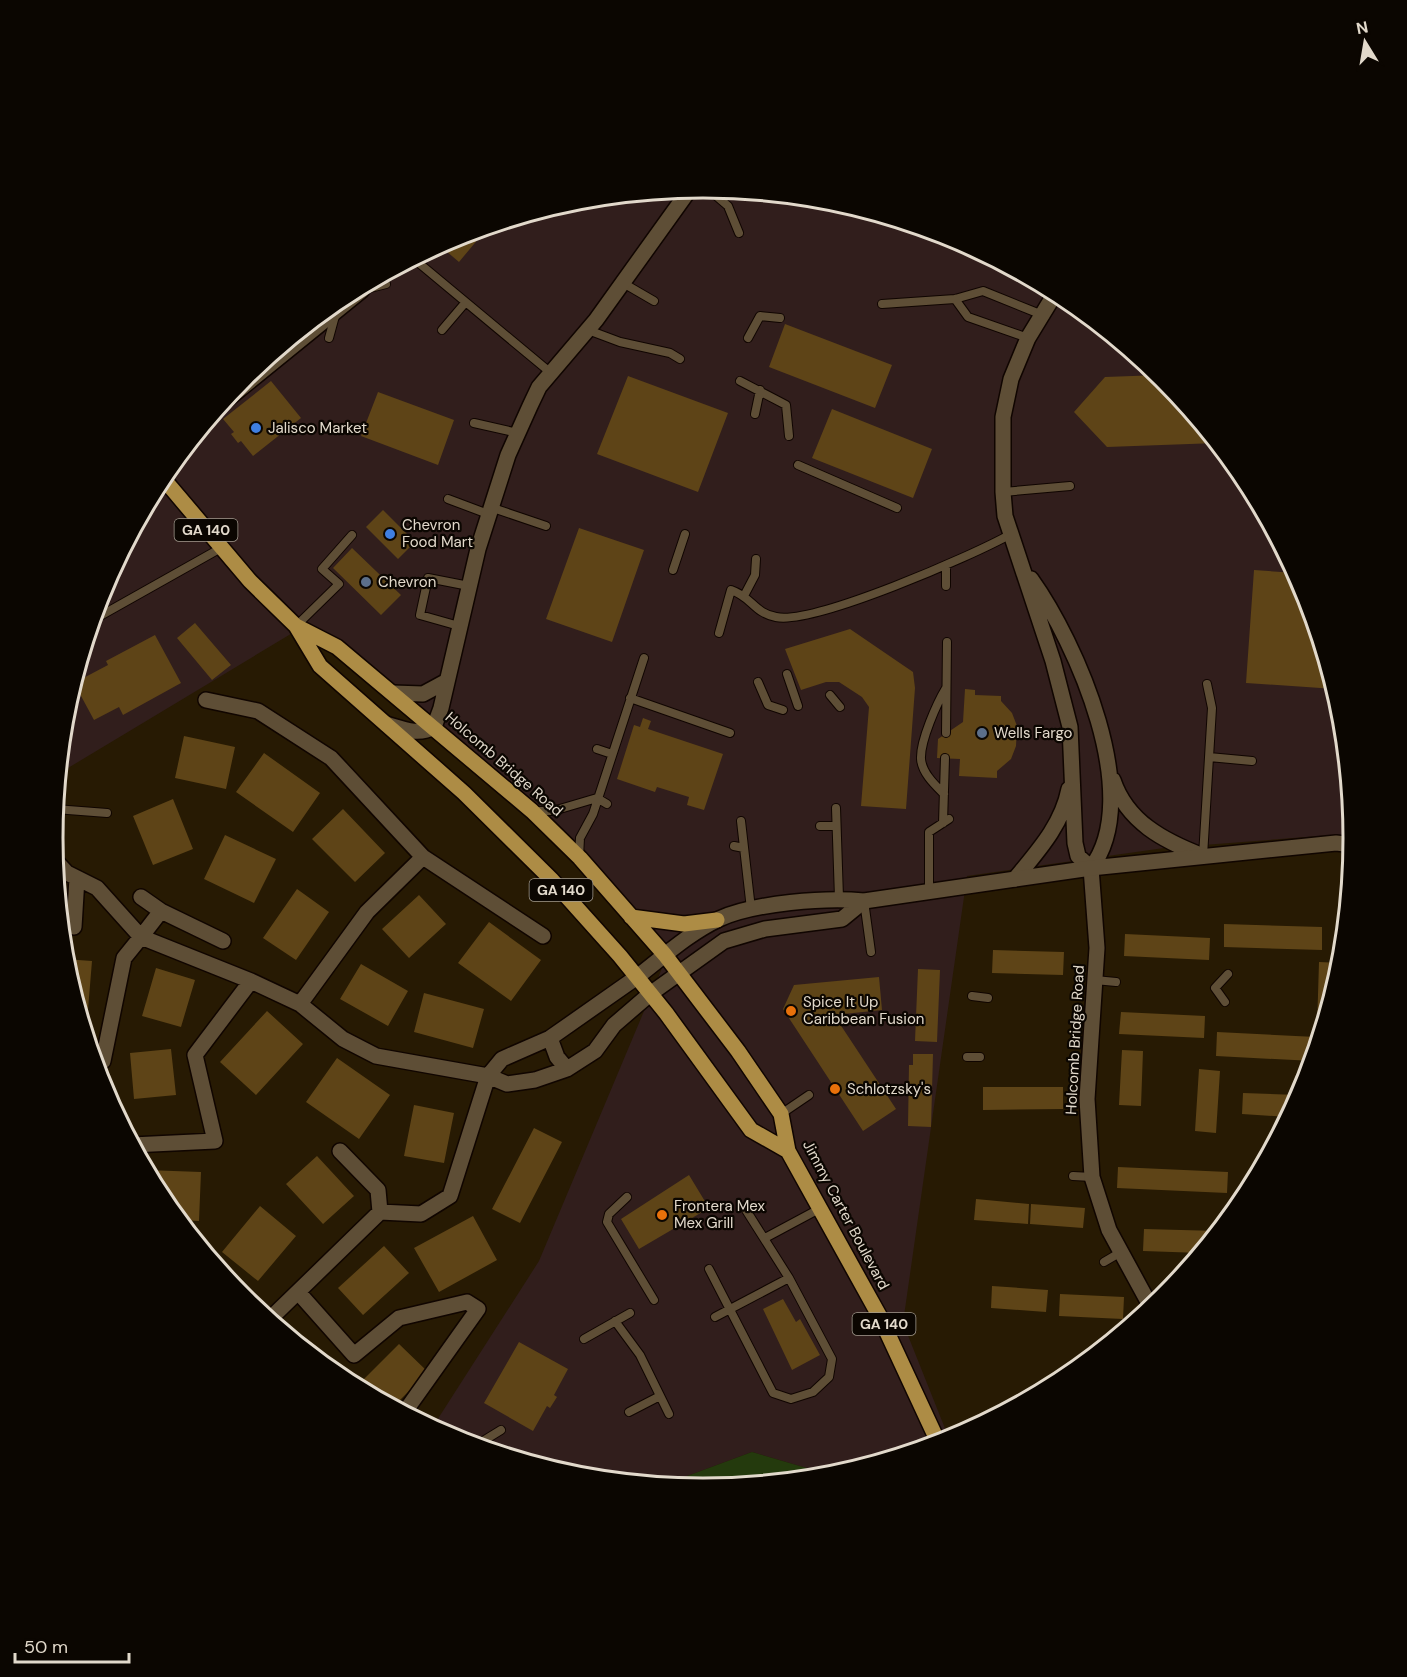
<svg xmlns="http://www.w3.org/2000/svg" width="1407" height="1677" font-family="'DM Sans',sans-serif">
<rect width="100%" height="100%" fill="#271a03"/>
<path fill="#311e1c" d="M704,188L831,200L953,237L1065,297L1164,378L1245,477L1305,590L1342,712L1354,839L1332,835L1164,848L967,876L903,1323L950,1441L834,1476L752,1452L663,1485L576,1477L454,1440L432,1428L539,1261L668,954L647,933L625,922L569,853L445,736L309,623L68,768L61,757L65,711L102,589L162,477L243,378L342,297L455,237L577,200Z"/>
<path fill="#243a0d" d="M752,1452L834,1476L703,1489L663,1485Z"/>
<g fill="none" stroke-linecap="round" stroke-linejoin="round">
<path stroke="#010028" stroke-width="4.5" d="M1013,1407C1026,1391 1042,1377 1065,1380"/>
</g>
<path fill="#5e4417" d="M489,226L459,262L439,245L455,237Z
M785,324L892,365L875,408L769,367Z
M1160,375L1217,443L1107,447L1074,412L1105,377Z
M628,376L728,413L698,492L597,454Z
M271,381L301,418L253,456L241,441L238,443L231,434L234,432L223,419Z
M378,392L454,420L438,465L361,436Z
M832,409L932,449L913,498L812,458Z
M383,510L415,542L398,559L366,527Z
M579,528L644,550L612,642L546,619Z
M352,548L401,595L381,615L333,568Z
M1254,570L1296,573L1305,590L1335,689L1246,683Z
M195,623L231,665L212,680L177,638Z
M850,629L913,672L915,688L906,809L861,806L869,707L862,697L839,682H826L801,690L785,649Z
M155,635L181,683L123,715L119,707L94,720L74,683L108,665L106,661Z
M965,689L975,690V695L1001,696V701L1012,713L1017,726L1016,746L1011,759L997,771V778L959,776L960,759L937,758L938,739L963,722Z
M643,718L651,721L648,729L723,754L704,810L687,805L689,797L657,787L655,792L617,779L634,725L640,727Z
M184,736L235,747L226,789L175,778Z
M264,753L320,793L293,832L236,792Z
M173,799L193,849L153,865L133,816Z
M343,809L385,853L355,882L312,839Z
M225,835L276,859L254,903L204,879Z
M297,889L329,912L296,960L263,938Z
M419,895L446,924L409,958L382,929Z
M489,922L541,960L511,1001L458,963Z
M1224,924L1322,927V950L1224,947Z
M1125,934L1210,938L1209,960L1124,956Z
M993,950L1064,952L1063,975L992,973Z
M64,959L92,961L86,1034L65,965Z
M1319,962L1342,963L1323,1028H1317Z
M361,964L408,991L388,1026L340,999Z
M156,968L195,980L181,1027L142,1016Z
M918,969L940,970L937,1042L915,1041Z
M879,977L882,1010L834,1015L896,1109L863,1131L783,1009L794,985Z
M424,993L484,1009L473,1048L414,1032Z
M267,1011L303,1044L256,1095L220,1062Z
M1121,1012L1205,1016L1204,1038L1119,1034Z
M1217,1032L1316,1037L1315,1055L1313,1061L1216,1056Z
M171,1049L176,1095L134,1099L130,1053Z
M1122,1050L1143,1051L1141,1106L1119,1105Z
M913,1054H933L931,1127L908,1126L909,1065H913Z
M337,1058L390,1095L359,1139L306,1102Z
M1199,1069L1220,1071L1216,1133L1195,1131Z
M983,1087H1063V1109L983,1110Z
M1243,1093L1298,1095V1101L1289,1117L1242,1114Z
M414,1105L454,1113L444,1163L404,1156Z
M534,1128L562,1142L520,1223L492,1209Z
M317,1156L354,1196L323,1224L286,1184Z
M1118,1167L1228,1172L1227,1193L1117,1188Z
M146,1170L201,1172L199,1221L179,1220L162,1200Z
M689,1175L709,1208L639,1249L621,1219Z
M1242,1183H1254L1241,1205Z
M976,1199L1029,1204L1028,1224L974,1220Z
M1031,1204L1085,1208L1083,1228L1030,1224Z
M260,1206L296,1236L258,1281L222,1252Z
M473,1216L497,1260L439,1292L414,1248Z
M1144,1229L1219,1231L1201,1253L1143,1251Z
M384,1246L409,1273L363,1315L338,1288Z
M992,1286L1048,1290L1046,1312L991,1308Z
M1060,1294L1124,1297L1123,1319L1059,1316Z
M783,1299L796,1322L800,1319L820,1355L792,1370L763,1309Z
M519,1342L568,1369L554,1395L557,1397L550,1408L547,1406L533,1431L484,1403Z
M399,1344L428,1372L393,1407L363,1380Z"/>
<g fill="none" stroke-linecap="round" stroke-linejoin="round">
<g stroke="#100500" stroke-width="10">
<path id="lane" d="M707,188L728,206L739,233
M414,259L551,373
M623,283L654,301
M362,290L386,284
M955,299L968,317L1028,338
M882,304L955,299L983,291L1040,314
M442,330L465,303
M588,330L620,342L670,353L680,359
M329,338L335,316
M748,338L760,316L780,318
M740,381L786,405L789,436
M755,414L760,390
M474,423L518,433
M198,433H199
M798,465L897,508
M1003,492L1070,486
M448,499L488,514
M490,507L546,526
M673,570L685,534
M946,586V565
M745,594L755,575L756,559
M93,620L221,548
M296,626L339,584L322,569L352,535
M459,626L420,615L428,578L469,586
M719,633L731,590C752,597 754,613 776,617C814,625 974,555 1011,534
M787,674L798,706
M758,682L768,705L783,710
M830,695L840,707
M630,698L730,733
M946,733L947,642
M597,749L612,754
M1209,757L1252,761
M944,794C935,785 922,773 921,759C920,741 937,703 946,688
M836,808L839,898
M55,809L107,813
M534,811H553L597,798L607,804
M741,821L751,909
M943,823L945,758
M820,826H836
M734,846L744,848
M1203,856L1212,708L1207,684
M579,857L580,838L593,814L644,658
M929,892V832L949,819
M864,901L871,952
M1095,980L1116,982
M972,996L988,998
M1225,1002L1215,988L1228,974
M967,1057H980
M781,1114L809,1095
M1073,1176L1092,1177
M627,1197L609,1214L607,1222L654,1300
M765,1238L821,1208
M1104,1262L1121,1252
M709,1269L773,1393L791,1399L813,1392L829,1377L832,1359L789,1278L746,1210
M715,1317L789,1278
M615,1321L640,1355L669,1414
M584,1339L630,1313
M629,1412L660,1396
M475,1446L501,1430"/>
</g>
<g stroke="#100500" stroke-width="18">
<path id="street" d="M1056,292L1028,338L1011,379L1003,417V492L1005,516L1053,661L1070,727L1075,843L1078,856L1091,868
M224,402L362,290
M1031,579C1076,642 1145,797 1091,868
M206,700L258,711L331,758L423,857
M1113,780C1127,822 1164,841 1203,856
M55,860L67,873L97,888L141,937L124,958L103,1061L94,1063
M1091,868L1097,948L1087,1099L1092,1177L1109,1230L1152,1309
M1015,879C1038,851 1062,825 1069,789
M161,911L223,941
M74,927L77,878
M251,981L300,1004L343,1039L376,1056L488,1076L507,1084L535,1080L567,1069L595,1051L614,1025L650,994
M300,1004L367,912L423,857L543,936
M550,1038L557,1057L567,1069
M132,1145L215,1141L195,1055L251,981L141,937L161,911L141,897
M340,1151L378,1190L380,1212
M298,1292L354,1355L399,1318L467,1302L478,1309L404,1413
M271,1321L273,1316L380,1212L421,1214L450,1196L488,1076L502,1059L550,1038L637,977"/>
</g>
<g stroke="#100500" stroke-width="18">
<path id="secondary" d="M393,693L423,694L447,681
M386,724C403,729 418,736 434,727L441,708L478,549L508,455L530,406L539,387L596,320L690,189
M637,977C663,957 689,933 719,919C754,903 826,897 864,901L1091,868L1336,843L1354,845
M650,994L724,941L765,929L842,919L864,901"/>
</g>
<g stroke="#100500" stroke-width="18">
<path id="primary" d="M162,477L250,581L296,626L320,666L464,793L551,879L620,956L666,1013L751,1130L788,1151
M296,626L337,647L532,811L580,858L665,955L738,1051L781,1114L788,1151L880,1317L939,1444
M631,917L684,924L717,920"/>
</g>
<use href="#lane" stroke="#5e4e36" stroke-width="8"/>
<use href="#street" stroke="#5e4e36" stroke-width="15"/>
<use href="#secondary" stroke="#5e4e36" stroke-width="15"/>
<use href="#primary" stroke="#ad8c45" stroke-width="15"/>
</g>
<g fill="#3f7fe0" stroke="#0b0601" stroke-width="2">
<circle cx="256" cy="428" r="6"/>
<circle cx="390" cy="534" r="6"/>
</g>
<g fill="#5c6f8a" stroke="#0b0601" stroke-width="2">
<circle cx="366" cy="582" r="6"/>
<circle cx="982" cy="733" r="6"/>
</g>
<g fill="#e8710a" stroke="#0b0601" stroke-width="2">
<circle cx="791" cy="1011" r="6"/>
<circle cx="835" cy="1089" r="6"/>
<circle cx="662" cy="1215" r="6"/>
</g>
<g text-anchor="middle" stroke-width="4.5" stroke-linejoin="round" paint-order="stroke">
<g fill="#0b0601" stroke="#a29a8e" stroke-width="1.5">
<rect x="174.5" y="519" width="63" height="22" rx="4.5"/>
<rect x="529.5" y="879" width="63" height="22" rx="4.5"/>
<rect x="852.5" y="1313" width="63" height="22" rx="4.5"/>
</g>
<g font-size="14" font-weight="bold" fill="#e2d9cb">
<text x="206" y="535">GA 140</text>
<text x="561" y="895">GA 140</text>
<text x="884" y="1329">GA 140</text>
</g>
<g font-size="15" fill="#e2d9cb" stroke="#0b0601" text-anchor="start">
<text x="268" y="433">Jalisco Market</text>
<text x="402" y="530">Chevron<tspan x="402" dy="17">Food Mart</tspan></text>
<text x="378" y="587">Chevron</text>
<text x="994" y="738">Wells Fargo</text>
<text x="803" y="1007">Spice It Up<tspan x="803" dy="17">Caribbean Fusion</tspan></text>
<text x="847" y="1094">Schlotzsky's</text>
<text x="674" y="1211">Frontera Mex<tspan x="674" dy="17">Mex Grill</tspan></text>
</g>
<g font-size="15" fill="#e2d9cb" stroke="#0b0601">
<text transform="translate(504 764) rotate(41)" y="5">Holcomb Bridge Road</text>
<text transform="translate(1075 1040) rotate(-87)" y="5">Holcomb Bridge Road</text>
<text transform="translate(846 1215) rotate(62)" y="5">Jimmy Carter Boulevard</text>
</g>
</g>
<path d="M0 0H1407V1677H0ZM63 838a640 640 0 1 1 1280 0a640 640 0 1 1-1280 0Z" fill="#0b0601" fill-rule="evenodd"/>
<path fill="none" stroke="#e2d9cb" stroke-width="3" d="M63 838a640 640 0 1 1 1280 0a640 640 0 1 1-1280 0Z"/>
<g transform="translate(1365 42) rotate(349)" stroke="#0b0601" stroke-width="4.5" paint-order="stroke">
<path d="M0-4.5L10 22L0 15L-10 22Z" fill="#e2d9cb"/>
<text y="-9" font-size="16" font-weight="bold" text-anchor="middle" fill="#e2d9cb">N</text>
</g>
<path d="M15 1653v9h114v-9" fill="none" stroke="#e2d9cb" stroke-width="3"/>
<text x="24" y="1653" font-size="18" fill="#e2d9cb" stroke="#0b0601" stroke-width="4.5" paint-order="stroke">50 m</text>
</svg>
